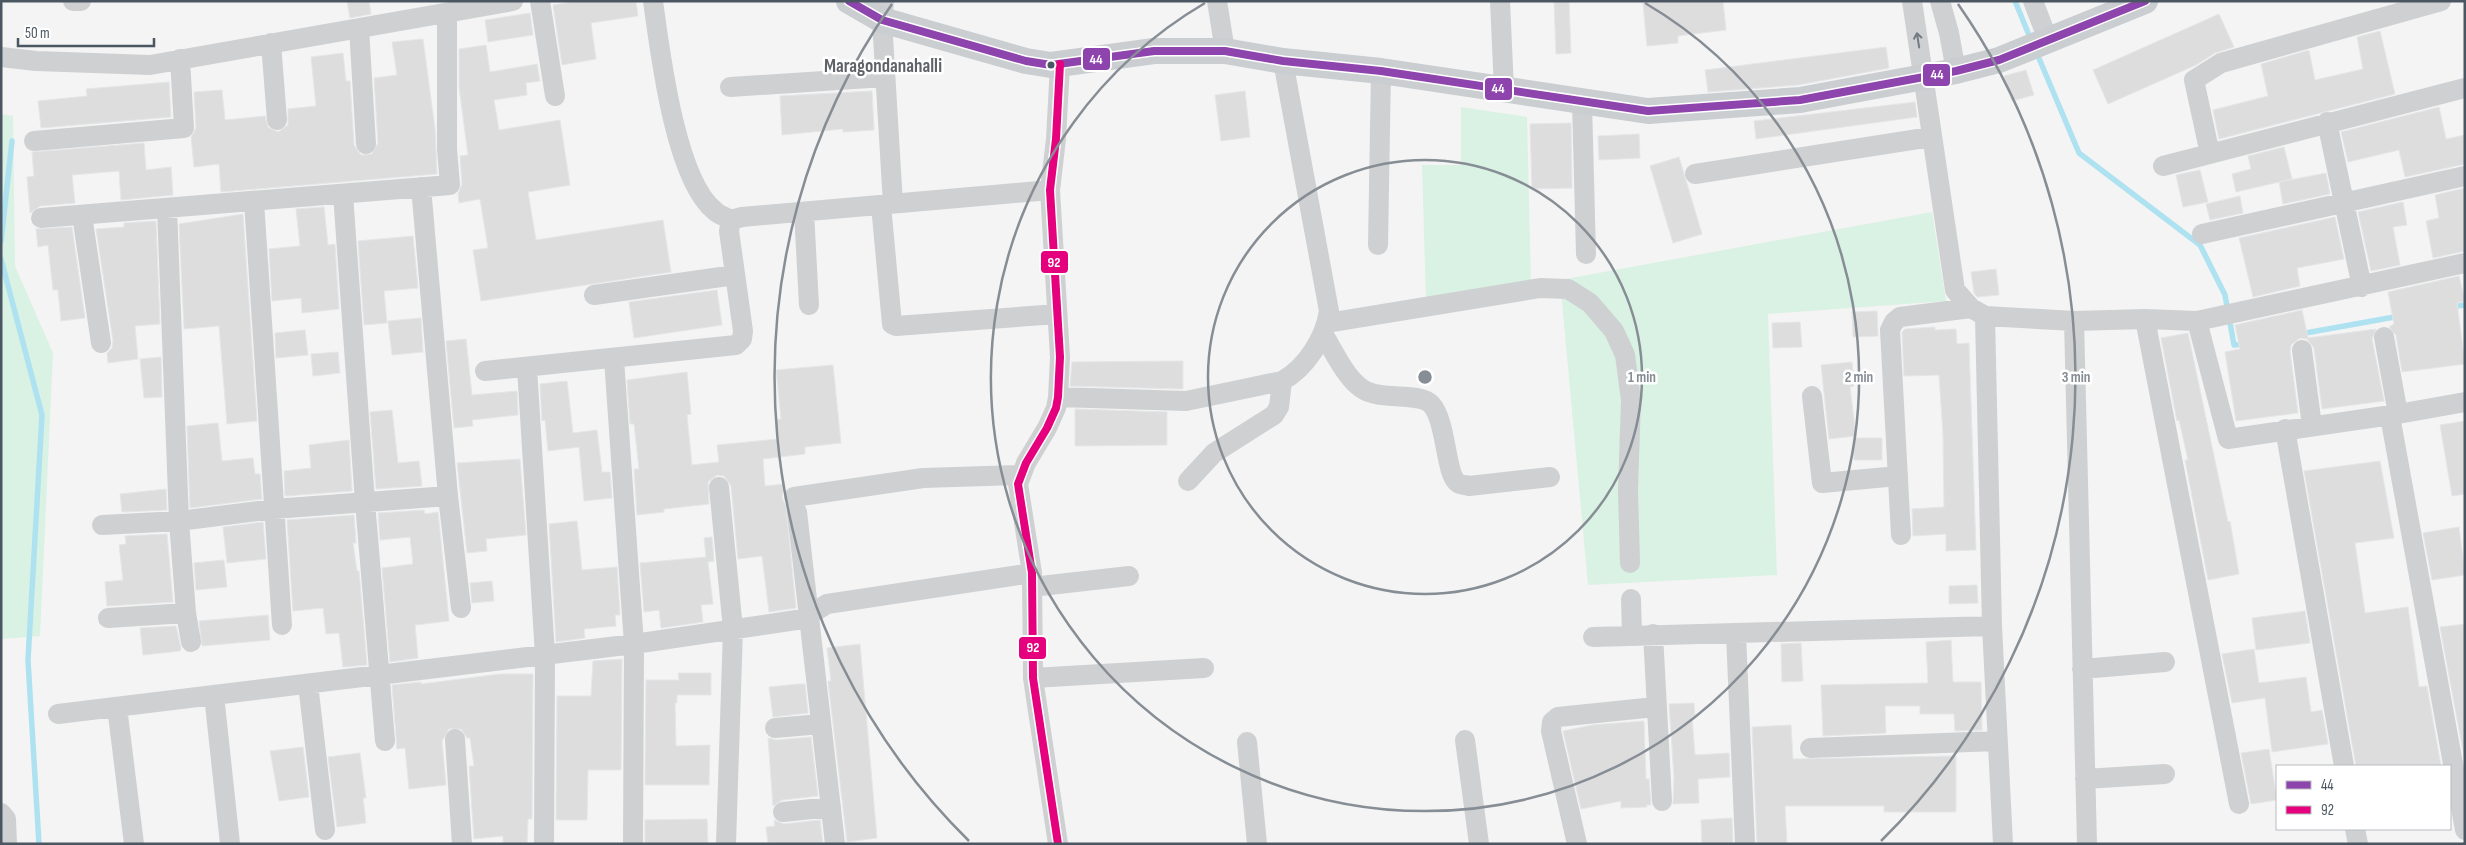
<svg xmlns="http://www.w3.org/2000/svg" width="2466" height="845" font-family="'Sofia Sans Condensed',sans-serif">
<rect width="100%" height="100%" fill="#f4f4f4"/>
<path fill="#d9f2e3" d="M1461,107L1527,117L1531,285L1426,300L1422,165H1461Z
M1,114L13,116L15,266L53,353L40,636L1,639Z
M1932,212L1946,301L1768,314L1777,575L1588,585L1560,280Z"/>
<g fill="none" stroke-linecap="round" stroke-linejoin="round">
<path stroke="#aee2f0" stroke-width="5.5" d="M2015,1L2031,40
M2038,56L2079,153L2200,245L2225,295L2234,345L2244,344
M1,242L12,141
M1,259L42,415L28,660L39,844
M2450,307L2465,305
M2300,334L2400,316"/>
</g>
<path fill="#ddddde" stroke="#e5e6e7" d="M347,1H369L371,14L350,18Z
M579,1H636L638,16L591,23L596,59L562,65L553,5Z
M1554,1H1569L1571,53L1556,54Z
M1665,1H1723L1726,30L1678,36V43L1647,46L1643,3Z
M530,13L533,35L488,42L485,20Z
M2219,14L2234,47L2215,53L2196,65L2108,104L2093,70Z
M2380,31L2395,94L2219,139L2213,110L2268,96L2261,64L2309,50L2315,80L2363,69L2357,37Z
M423,39L435,129L437,174L221,192L219,164L194,167L191,137L196,128L194,92L222,90L225,120L265,116L268,127L278,132L288,125V109L316,106L311,57L343,53L346,81H350L354,145L361,155L372,154L378,143L374,78L397,75L392,42Z
M486,45L490,72L537,64L540,81L526,83L527,95L494,100L499,130L560,120L570,185L528,192L536,240L663,220L671,272L481,301L473,250L488,248L480,199L459,203L458,194L462,184L460,156L468,155L459,87V49Z
M1886,47L1889,68L1798,85L1708,92L1705,70Z
M2026,70L2034,95L2012,101L2004,76Z
M169,82L171,117L41,128L38,101L87,96L86,89Z
M872,91L874,130L843,132V129L782,135L780,96Z
M1245,91L1250,137L1221,141L1215,95Z
M1915,102L1917,117L1756,139L1754,121Z
M2439,107L2446,139L2465,135V164L2405,177L2399,150L2348,162L2341,132Z
M1571,123L1572,188L1532,189L1530,124Z
M1639,134L1640,158L1599,160L1598,136Z
M144,143L146,170L171,167L173,195L121,200L119,171L72,175L75,203L40,206L30,213L27,177L34,176L32,152Z
M2284,147L2292,179L2236,192L2232,174L2251,169L2248,156Z
M1679,157L1702,234L1673,243L1650,166Z
M2200,170L2208,202L2183,207L2176,175Z
M2326,173L2330,194L2283,204L2279,182Z
M2465,188V251L2433,258L2426,221L2439,218L2435,195Z
M2240,196L2243,213L2210,220L2206,204Z
M2403,202L2407,225L2393,227L2400,265L2371,271L2358,212Z
M324,207L328,245L335,244L339,309L302,313L301,298L272,301L269,249L300,246L296,209Z
M243,214L257,421L227,424L219,326L184,329L179,224Z
M2335,217L2344,259L2297,268L2300,286L2253,297L2239,238Z
M156,221L160,324L135,326L138,359L108,363L107,353L112,348L113,341L96,229L124,227V223Z
M72,227L85,318L61,321L58,290H53L48,245L38,247L36,229Z
M413,236L418,288L384,291L387,323L364,325L358,241Z
M1996,269L1999,295L1977,297L1974,293L1971,272Z
M2459,276L2465,301L2457,303L2465,364L2402,372L2396,335L2389,327L2394,324L2388,292Z
M717,290L722,325L634,338L629,302Z
M2302,310L2308,338L2376,329L2372,339L2384,401L2322,409L2314,348L2307,339L2300,338L2291,345L2290,351L2298,413L2236,421L2225,352L2240,349L2235,325Z
M1877,311L1878,336L1853,337L1852,312Z
M421,318L423,352L392,355L388,321Z
M1800,322L1802,347L1773,348L1772,323Z
M1935,327V330L1956,329L1957,344L1969,343L1976,550L1946,551V534L1913,536L1912,509L1944,507L1943,435L1939,375L1904,376L1902,332L1905,329Z
M305,330L308,355L276,358L275,333Z
M2188,333L2228,522L2230,521L2239,574L2208,580L2185,460H2188L2179,420L2177,421L2161,338Z
M466,339L472,395L517,391L518,415L472,420L473,426L454,428L446,341Z
M338,352L340,373L313,376L311,354Z
M161,357L162,397L144,398L140,359Z
M1183,361V389L1070,386L1072,362Z
M1852,362L1854,386L1850,387L1856,436L1829,439L1821,365Z
M833,365L841,443L805,447V454L763,459L765,486L784,484L782,498L786,506L796,608L769,612L762,556L738,559L731,486L724,476L717,475L708,482L709,504L664,509V512L637,515L634,469H639L634,424H630L627,380L687,372L691,414L687,415L692,465L719,462L717,445L778,439L776,420L781,419L776,370Z
M567,381L573,433L597,430L602,472H610L612,498L584,501L579,447L548,451L545,420L542,421L540,384Z
M1075,409L1167,412V445L1075,446Z
M392,410L398,463L419,461L422,486L376,489L370,412Z
M2465,421V494L2452,496L2440,425Z
M218,423L222,461L253,458L255,474H260L262,499L190,508L187,426Z
M1853,438H1882V460H1854Z
M349,440L352,491L285,496L284,471L311,468L309,445Z
M520,459L526,535L486,539L487,551L467,553L457,463Z
M2380,461L2394,538L2355,543L2365,613L2408,607L2419,687L2427,686L2441,766H2356L2304,471Z
M166,489L167,510L122,512L120,494Z
M424,510L425,514L438,512L449,621L415,625L418,658L390,662L382,568L413,564L410,537L380,540L378,513Z
M354,515L356,543H353L357,571H359L367,665L343,667L339,633L326,634L323,608L293,611L287,520Z
M577,521L582,570L617,567L620,615H615L616,626L584,629L585,638L556,642L549,524Z
M263,522L266,559L227,563L223,527Z
M2459,527L2465,575L2432,580L2423,533Z
M167,534L173,602L107,606L105,582L123,580L119,545L126,544L125,536Z
M712,537L714,561L708,562L713,604L701,605L703,622L661,628L659,610L644,612L640,563L706,557L704,538Z
M224,560L227,587L196,590L194,563Z
M492,581L494,601L472,603L470,583Z
M1977,585L1978,603L1949,604V586Z
M2305,611L2310,643L2256,650L2252,618Z
M268,615L270,640L202,646L199,621Z
M2465,624V762L2440,627Z
M176,626L181,648L180,651L143,655L140,628Z
M1951,640L1953,682H1981L1982,730L1955,731L1954,714H1920V706H1885L1886,733L1823,736L1821,685L1928,683L1926,642Z
M1801,643L1803,681L1782,682L1781,644Z
M860,644L877,838L847,842L828,681H831L827,648Z
M2254,649L2259,683L2306,677L2311,712L2322,710L2328,744L2272,752L2265,698L2232,703L2222,654Z
M622,659L621,770H588L587,820H556L557,696H591L593,661Z
M678,673H711V695H677V703H675L676,746L710,745L709,785H645L646,680H679Z
M500,674H533L532,819H528L527,844H503V836L474,839L469,766H474L470,738H467L461,729H449L442,741L446,785L409,789L405,748L397,749L392,685L421,682V684Z
M798,684H805L808,713L773,717L769,687Z
M1694,703L1695,717H1692L1695,755L1729,753L1730,777L1698,779L1699,803L1673,804L1674,778L1669,704Z
M1644,721L1646,779H1649L1651,805H1646L1647,807L1621,808V801L1581,809L1563,731L1592,725Z
M1791,725L1793,759L1956,756V812H1884V806H1785L1787,844H1757L1752,727Z
M811,737L818,796L782,800L773,806L768,738L776,740Z
M303,747L309,797L279,801L270,751Z
M2269,749L2277,800L2251,804L2241,753Z
M360,753L366,798H363L366,823L337,827L328,757Z
M1732,818L1733,844H1702L1701,820Z
M707,819L708,844H645V820Z
M774,820L784,824L820,820L823,844H768L766,827L775,826Z"/>
<g fill="none" stroke-linecap="round" stroke-linejoin="round">
<path stroke="#ced0d2" stroke-width="20" d="M73,1H81
M540,1L555,96
M653,1C660,51 675,180 715,211C719,215 726,217 731,220
M884,1L882,20L893,204
M1217,1L1225,51
M1500,1L1504,90
M1912,1L1955,290L1971,308L1985,316L2074,321L2145,319L2197,321L2228,439L2398,414L2465,402
M1940,1L1949,33L1956,71
M2033,1L2048,40
M359,28L366,144
M271,43L277,120
M1,57L36,61L150,65L513,1
M730,87L885,77
M1582,102L1586,254
M2327,122L2362,287
M34,141L184,128L180,59
M2210,154L2194,80L2221,63L2441,1
M2163,166L2465,88
M1695,174L1931,137
M421,187L448,496L461,608
M343,194L365,502L385,741
M254,201L282,625
M881,205L892,324L896,326L1057,314
M167,208L179,521L186,613L191,642
M804,212L809,305
M82,215L101,343
M41,218L450,185L447,149V13
M2202,234L2465,176
M1378,245L1381,71
M594,295L735,275
M1985,316L1992,626L2003,844
M2145,319L2239,804
M2074,321L2087,844
M2197,321L2465,263
M1327,323L1540,288L1568,289L1590,303L1614,331L1625,355L1631,400L1628,490L1630,563
M1324,335C1334,352 1345,376 1361,388C1380,402 1418,391 1431,404C1447,421 1445,475 1458,483C1461,485 1466,485 1469,486L1550,477
M2384,337L2398,414
M2302,350L2312,426
M614,359L634,644L633,844
M527,368L545,655L544,844
M485,371L736,345L742,339L743,331L729,231L731,220L742,217L1050,190
M1812,396L1822,483L1898,476
M1058,397L1186,401L1282,381C1306,368 1325,338 1329,311L1283,61
M2390,416L2465,830
M2285,429L2344,766
M1188,481L1214,453L1274,415L1279,407L1282,381
M719,487L733,629L726,844
M794,497L923,478L1021,475
M797,512L835,844
M102,525L179,521L274,509L448,496
M1901,535L1890,330L1894,322L1900,317L1971,308
M1032,587L1129,576
M1631,599L1632,635
M108,618L186,613
M1653,634L1662,801
M1736,634L1745,844
M1593,637L1992,626
M2082,669L2165,662
M1033,678L1204,668
M308,684L325,830
M214,695L230,844
M117,707L134,844
M58,714L634,644L803,619L827,604L1032,573
M775,728L821,724
M455,739L462,844
M1465,740L1479,844
M1247,742L1257,844
M1810,748L1997,741
M2085,779L2165,774
M783,812L831,807
M1,813L6,819L7,844
M2355,829L2358,844
M1058,844L1033,678L1032,573L1018,484L1026,463L1047,428L1056,408L1058,397L1060,357L1050,190L1056,139L1060,64
M1577,844L1551,731L1552,722L1558,717L1655,707"/>
<path stroke="#caced1" stroke-width="26" d="M849,1L882,20L1026,61L1051,65L1154,51H1225L1283,61L1381,71L1648,111L1800,100L1956,71L1999,60L2145,1"/>
<g stroke="#fff" stroke-width="11">
<path id="bus-1" d="M849,1L882,20L1026,61L1051,65L1154,51H1225L1283,61L1381,71L1648,111L1800,100L1956,71L1999,60L2145,1"/>
</g>
<g stroke="#fff" stroke-width="11">
<path id="bus-2" d="M1058,844L1033,678L1032,573L1018,484L1026,463L1047,428L1056,408L1058,397L1060,357L1050,190L1056,139L1060,64"/>
</g>
<use href="#bus-1" stroke="#8e44ad" stroke-width="8"/>
<use href="#bus-2" stroke="#e5007d" stroke-width="8"/>
</g>
<defs><path id="oneway-shaft" d="M-6 0H5M1.5-3L5.5 0L1.5 3" fill="none" stroke-width="1.6" stroke-linecap="round" stroke-linejoin="round" transform="scale(1.25)"/></defs>
<use stroke="#727b83" href="#oneway-shaft" transform="translate(1918 40) rotate(-99)"/>
<g fill="none" stroke="#868d94" stroke-width="2.5">
<circle cx="1425" cy="377" r="217"/>
<path d="M1645 3A434 434 0 1 1 1205 3"/>
<path d="M969 841A651 651 0 0 1 892 4M1958 4A651 651 0 0 1 1881 841"/>
</g>
<circle fill="#4a5661" stroke="#fff" stroke-width="2" cx="1051" cy="65" r="4.5"/>
<g text-anchor="middle" stroke-width="5" stroke-linejoin="round" paint-order="stroke">
<g font-size="19" font-weight="bold" fill="#5f6368" stroke="#fff">
<text x="883" y="72">Maragondanahalli</text>
</g>
</g>
<circle cx="1425" cy="377" r="8" fill="#868d94" stroke="#fff" stroke-width="2.5"/>
<g font-size="15" text-anchor="middle" font-weight="bold" fill="#868d94" stroke="#fff" stroke-width="5" stroke-linejoin="round" paint-order="stroke">
<text x="1642" y="382">1 min</text>
<text x="1859" y="382">2 min</text>
<text x="2076" y="382">3 min</text>
</g>
<g stroke="#fff" stroke-width="2">
<rect x="1082" y="47" width="29" height="24" rx="5" fill="#8e44ad"/>
<rect x="1922" y="63" width="29" height="24" rx="5" fill="#8e44ad"/>
<rect x="1484" y="77" width="29" height="24" rx="5" fill="#8e44ad"/>
<rect x="1040" y="250" width="29" height="24" rx="5" fill="#e5007d"/>
<rect x="1018" y="636" width="29" height="24" rx="5" fill="#e5007d"/>
</g>
<g font-size="14" text-anchor="middle" font-weight="bold" fill="#fff">
<text x="1096" y="64">44</text>
<text x="1937" y="79">44</text>
<text x="1498" y="93">44</text>
<text x="1054" y="267">92</text>
<text x="1033" y="652">92</text>
</g>
<rect width="2466" height="845" fill="none" stroke="#4a5661" stroke-width="5"/>
<rect x="2276" y="765" width="175" height="65" fill="#ffffff" stroke="#b7bbc0"/>
<rect x="2286" y="781" width="25" height="8" fill="#8e44ad" stroke="#b7bbc0"/>
<text x="2321" y="790" font-size="15" fill="#4a5661">44</text>
<rect x="2286" y="806" width="25" height="8" fill="#e5007d" stroke="#b7bbc0"/>
<text x="2321" y="815" font-size="15" fill="#4a5661">92</text>
<path d="M18 38v8h136v-8" fill="none" stroke="#4a5661" stroke-width="2.5"/>
<text x="25" y="38" font-size="15" fill="#4a5661" stroke="#ffffff" stroke-width="4" paint-order="stroke">50 m</text>
</svg>
